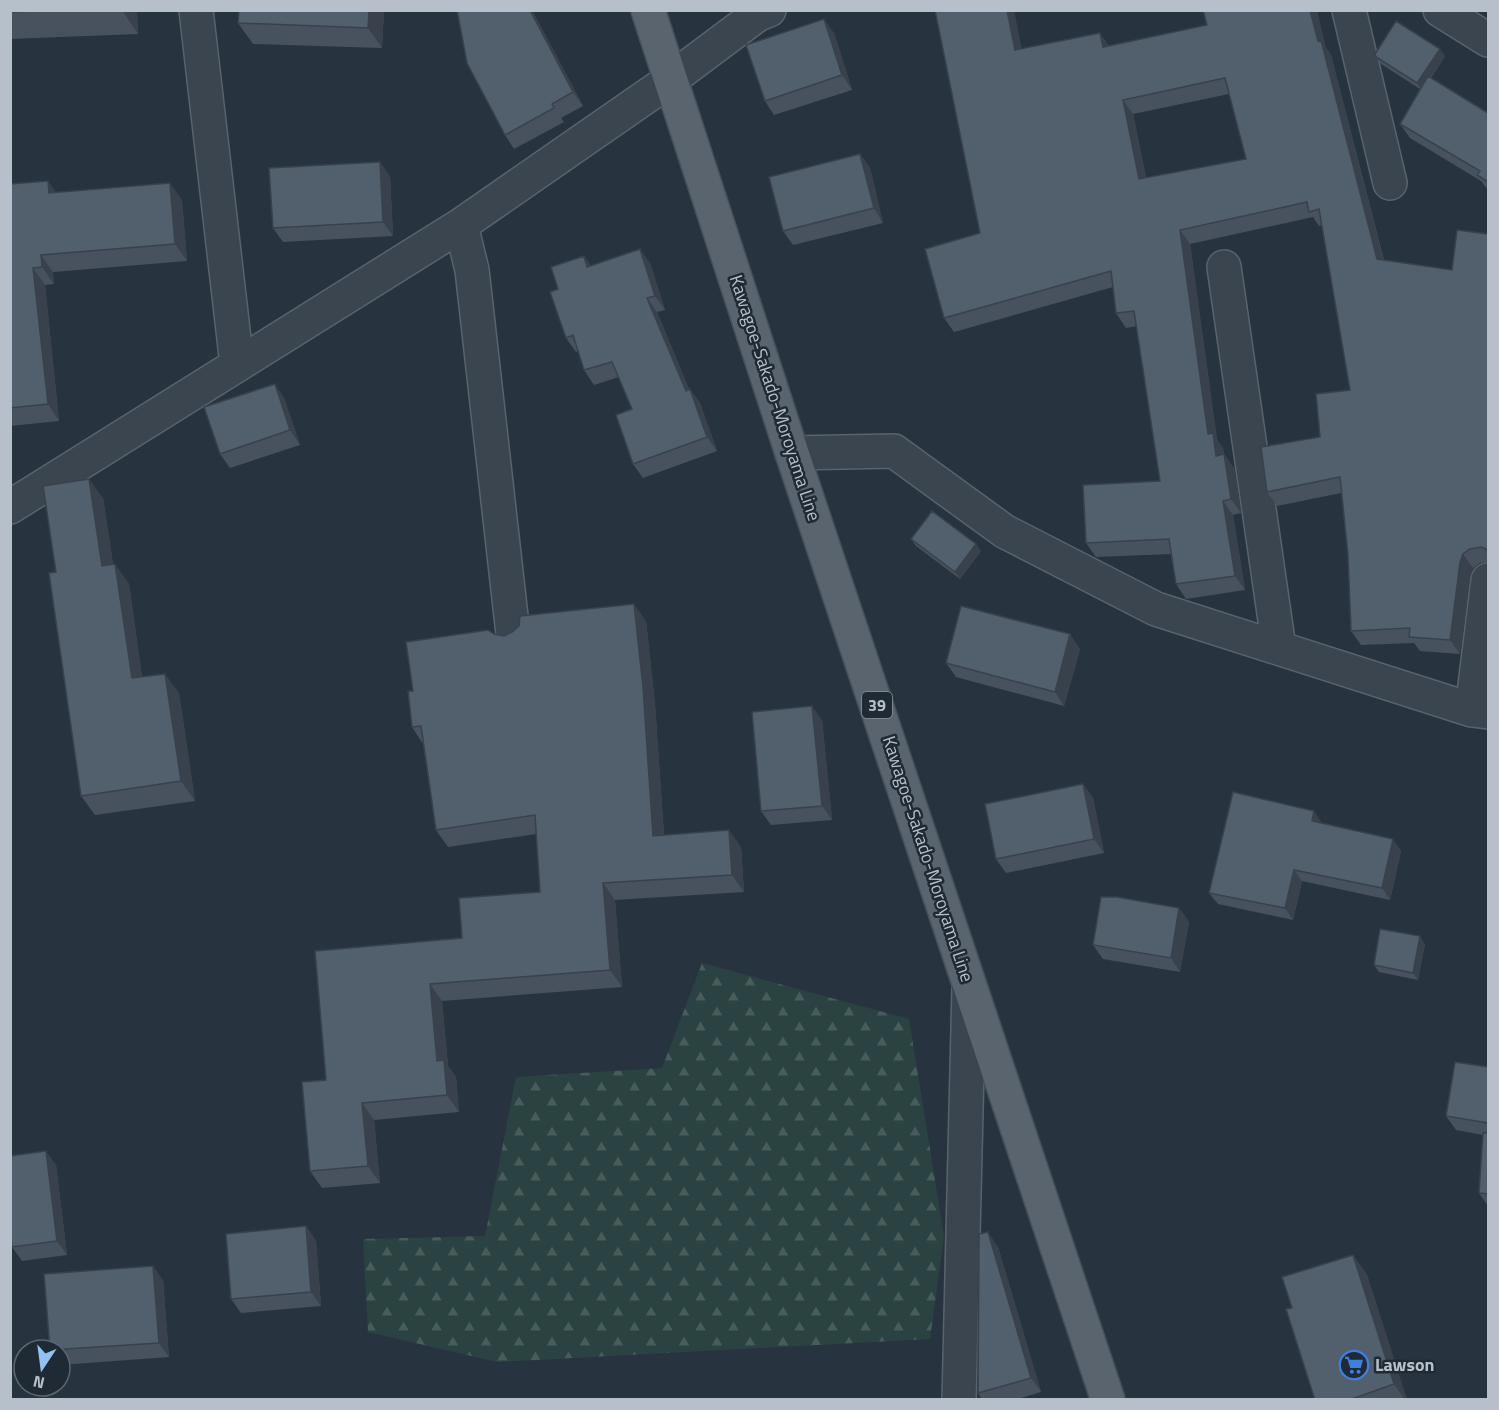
<svg xmlns="http://www.w3.org/2000/svg" width="1499" height="1410" font-family="'Titillium Web',sans-serif">
<defs>
<pattern id="forest-firs" width="22" height="20" patternUnits="userSpaceOnUse" patternTransform="scale(1.5)"><rect width="22" height="20" fill="#2a4241"/><path d="M5 1l3.5 6h-7zM16 11l3.5 6h-7z" fill="#475c5b"/></pattern>
</defs>
<rect width="100%" height="100%" fill="#27343f"/>
<path fill="url(#forest-firs)" d="M702,963L909,1019L944,1236L930,1339L497,1362L368,1332L363,1239L485,1236L516,1077L662,1068Z"/>
<g fill="none" stroke-linecap="round" stroke-linejoin="round">
<g stroke="#58636d" stroke-width="36">
<path id="minor" d="M196,10L237,365
M1349,10L1390,183
M1440,10L1488,40
M461,225L472,270L513,634
M1224,267L1279,648
M792,453L894,451L1004,531L1156,609L1472,710L1488,712
M10,507L461,225L670,80L757,15L769,10
M1472,710L1488,580
M959,1400L969,987"/>
</g>
<g stroke="#47515b" stroke-width="36">
<path id="major" d="M648,10L792,453L1108,1400"/>
</g>
<use href="#minor" stroke="#3b454f" stroke-width="33"/>
<use href="#major" stroke="#59646f" stroke-width="33"/>
</g>
<path fill="#47525e" fill-rule="evenodd" d="M10,10H137L138,34L10,39Z
M239,10H384L382,48L253,44L238,23Z
M532,10L583,106L561,118L564,122L514,149L505,135Z
M834,33L852,90L774,115L765,101Z
M1109,46L1326,48L1331,55L1384,260L1452,270L1488,234V562L1480,563L1473,568L1470,577L1460,654L1420,651L1414,643L1361,645L1351,631L1348,555L1341,493L1277,506L1267,492L1320,437L1350,390L1322,225L1319,226L1313,217L1190,244L1217,440L1223,448L1224,454L1234,468L1241,513L1233,515L1245,590L1186,599L1176,584L1171,554L1096,557L1086,543L1160,481L1137,326L1126,328L1116,313L1113,287L954,332L944,318L980,233L1022,49ZM1229,94L1246,159L1146,178L1133,114Z
M1445,56L1431,78L1488,113V190L1481,181L1410,138L1400,124L1420,89L1381,64L1376,57Z
M860,154L870,168L883,223L793,245L783,231Z
M390,176L393,236L283,242L273,228Z
M10,184L56,192L182,200L187,261L53,272L54,284L45,285L59,421L10,426Z
M584,256L591,266L650,263L665,310L657,312L689,389H690L700,403L717,451L643,478L633,464L632,409L619,377L594,385L584,370L578,351L576,352L566,338L558,289Z
M284,398L300,445L230,468L220,454Z
M103,498L113,564L129,584L142,677L179,693L195,801L95,815L81,796L56,572Z
M911,539L981,551L960,579L916,546Z
M646,621L655,704L664,835L741,847L744,892L615,900L622,987L442,1001L448,1066L456,1077L459,1112L374,1120L380,1183L322,1188L310,1171L326,1080L462,938L540,892L536,834L448,847L436,830L423,744L412,727L413,691L494,634L504,636Z
M1080,649L1064,706L956,677L946,663Z
M822,720L832,820L771,825L761,811Z
M1083,784L1093,798L1104,853L1006,873L996,859Z
M1322,823L1401,851L1390,900L1302,881L1293,920L1218,904L1209,893Z
M1179,908L1189,922L1180,972L1103,959L1093,945Z
M1425,944L1418,980L1379,972L1374,965Z
M1488,1067V1206L1479,1193L1483,1135L1456,1130L1446,1116Z
M56,1165L67,1255L22,1261L12,1247Z
M306,1226L316,1241L321,1306L241,1313L231,1299Z
M998,1247L1041,1392L1014,1400H982L978,1393Z
M1353,1255L1367,1275L1407,1400H1315L1292,1308Z
M163,1280L169,1357L60,1365V1350Z"/>
<path fill="#39424c" d="M122,10H137L138,34Z
M369,10H384L382,48L368,28Z
M530,10H532L583,106L573,92Z
M1007,10H1014L1025,65L1015,50Z
M1310,10H1317L1326,48L1331,55L1387,274L1377,259L1318,41Z
M824,19L834,33L852,90L842,75Z
M1100,33L1110,47H1103Z
M1440,49L1445,56L1422,90L1417,83Z
M1123,100L1133,114L1149,193L1139,179Z
M860,154L870,168L883,223L874,208Z
M380,162L390,176L393,236L383,222Z
M48,181L60,198L49,193Z
M170,183L182,200L187,261L175,244Z
M1180,230L1190,244L1217,440L1223,448L1226,470L1216,456L1208,434Z
M640,249L650,263L665,310L655,296Z
M41,255L53,272L54,284L42,267Z
M584,256L594,270L587,267Z
M33,268L45,285L59,421L48,404Z
M647,298L657,312L695,404L690,389L700,403L717,451L707,437L686,391Z
M275,384L284,398L300,445L290,430Z
M1224,454L1234,468L1241,513L1231,499Z
M89,479L103,498L116,585L102,566Z
M1223,501L1233,515L1245,590L1235,576Z
M976,544L981,551L960,579L955,572Z
M1463,554L1473,568L1470,577L1460,654L1450,640L1460,563Z
M115,564L129,584L145,698L132,678Z
M634,604L646,621L655,704L665,852L653,836Z
M1070,634L1080,649L1064,706L1055,692Z
M165,674L179,693L195,801L181,781Z
M812,706L822,720L832,820L822,806Z
M1083,784L1093,798L1104,853L1094,839Z
M1314,811L1322,823L1312,821Z
M729,830L741,847L744,892L732,875Z
M1393,839L1401,851L1390,900L1382,888Z
M1294,870L1302,881L1293,920L1285,908Z
M603,883L615,900L622,987L610,970Z
M1179,908L1189,922L1180,972L1171,958Z
M1420,936L1425,944L1418,980L1413,973Z
M430,984L442,1001L448,1066L456,1077L459,1112L447,1095L437,1061Z
M362,1103L374,1120L380,1183L368,1166Z
M46,1151L56,1165L67,1255L57,1241Z
M306,1226L316,1241L321,1306L311,1292Z
M988,1232L998,1247L1041,1392L1031,1378Z
M1353,1255L1367,1275L1407,1400H1405L1394,1384Z
M153,1266L163,1280L169,1357L159,1343Z"/>
<path fill="#525f6d" stroke="#39424c" stroke-width="1.5" fill-rule="evenodd" d="M10,10H63L10,12Z
M239,10H369L368,28L238,23Z
M457,10H530L573,92L552,104L554,108L505,135L467,63Z
M935,10H1007L1015,50L1100,33L1103,47L1207,25L1203,10H1310L1318,41L1321,40L1377,259L1452,270L1457,230L1488,234V550L1481,547L1470,549L1463,554L1460,563L1450,640L1409,637L1410,628L1351,631L1348,555L1340,477L1267,492L1261,447L1320,437L1316,394L1350,390L1319,209L1309,212L1307,202L1180,230L1208,434L1213,433L1216,456L1224,454L1231,499L1223,501L1235,576L1176,584L1169,539L1086,543L1083,485L1160,481L1134,311L1116,313L1111,271L944,318L925,249L980,233ZM1225,78L1246,159L1139,179L1123,100Z
M824,19L842,75L765,101L746,45Z
M1396,21L1440,49L1417,83L1376,57L1375,54Z
M1428,76L1488,113V182L1477,175L1480,171L1400,124Z
M860,154L874,208L783,231L769,177Z
M380,162L383,222L273,228L269,168Z
M48,181L49,193L170,183L175,244L41,255L42,267L33,268L48,404L10,408V184Z
M640,249L655,296L647,298L686,391L690,389L707,437L633,464L616,415L632,409L612,362L584,370L573,335L566,338L550,292L558,289L551,267L584,256L587,267Z
M275,384L290,430L220,454L204,407Z
M89,479L102,566L115,564L132,678L165,674L181,781L81,796L49,573L56,572L43,486Z
M932,511L976,544L955,572L911,539Z
M634,604L643,687L653,836L729,830L732,875L603,883L610,970L430,984L437,1061L444,1060L447,1095L362,1103L368,1166L310,1171L302,1082L326,1080L315,951L462,938L459,898L540,892L535,815L436,830L421,726L412,727L408,691H413L406,642L488,630L494,634L504,636L512,632L519,626L520,616Z
M961,606L1070,634L1055,692L946,663Z
M812,706L822,806L761,811L752,712Z
M1083,784L1094,839L996,859L985,804Z
M1233,792L1314,811L1312,821L1393,839L1382,888L1294,870L1285,908L1209,893Z
M1101,897H1117L1179,908L1171,958L1093,945Z
M1380,929L1420,936L1413,973L1374,965Z
M1455,1062L1488,1067V1123L1446,1116Z
M1483,1133H1488V1194L1479,1193Z
M46,1151L57,1241L12,1247L10,1232V1156Z
M306,1226L311,1292L231,1299L226,1234Z
M988,1232L1031,1378L978,1393L979,1234Z
M1353,1255L1394,1384L1349,1400H1315L1286,1309L1292,1308L1282,1277Z
M153,1266L159,1343L50,1350L44,1274Z"/>
<defs>
<g id="supermarket-ring" transform="scale(1.5)"><circle r="9.5" fill="#1f2a34" stroke="#3f7fe0" stroke-width="1.5"/><path d="M-6-5.5h2.5l.6 2H6L4.5 2H-2.5L-4.4-4H-6ZM-1.5 3.2a1.3 1.3 0 1 0 .1 0ZM3 3.2a1.3 1.3 0 1 0 .1 0Z" fill="#3f7fe0"/></g>
</defs>
<g fill-rule="evenodd">
<use href="#supermarket-ring" x="1354" y="1365"/>
</g>
<g text-anchor="middle" stroke-width="5" stroke-linejoin="round" paint-order="stroke">
<rect fill="#1f2a34" stroke="#89939d" stroke-width="1.5" x="862" y="692" width="30" height="26" rx="4.5"/>
<g font-size="16" font-weight="bold" fill="#b7c0ca">
<text x="877" y="711">39</text>
</g>
<g font-size="18" fill="#b7c0ca" stroke="#1f2a34">
<text transform="translate(775 398) rotate(72)" y="6">Kawagoe-Sakado-Moroyama Line</text>
<text transform="translate(928 859) rotate(72)" y="6">Kawagoe-Sakado-Moroyama Line</text>
</g>
<g font-size="18" font-weight="bold" fill="#b7c0ca" stroke="#1f2a34" text-anchor="start">
<text x="1375" y="1371">Lawson</text>
</g>
</g>
<rect width="1499" height="1410" fill="none" stroke="#b7c0ca" stroke-width="24"/>
<g transform="translate(42 1368) rotate(193)"><circle r="28" fill="#1f2a34" stroke="#5c6670" stroke-width="1.5"/>
<path d="M0-4.5L10 22L0 15L-10 22Z" fill="#92c2f3"/>
<text y="-9" font-size="16" font-weight="bold" text-anchor="middle" fill="#b7c0ca">N</text>
</g>
</svg>
